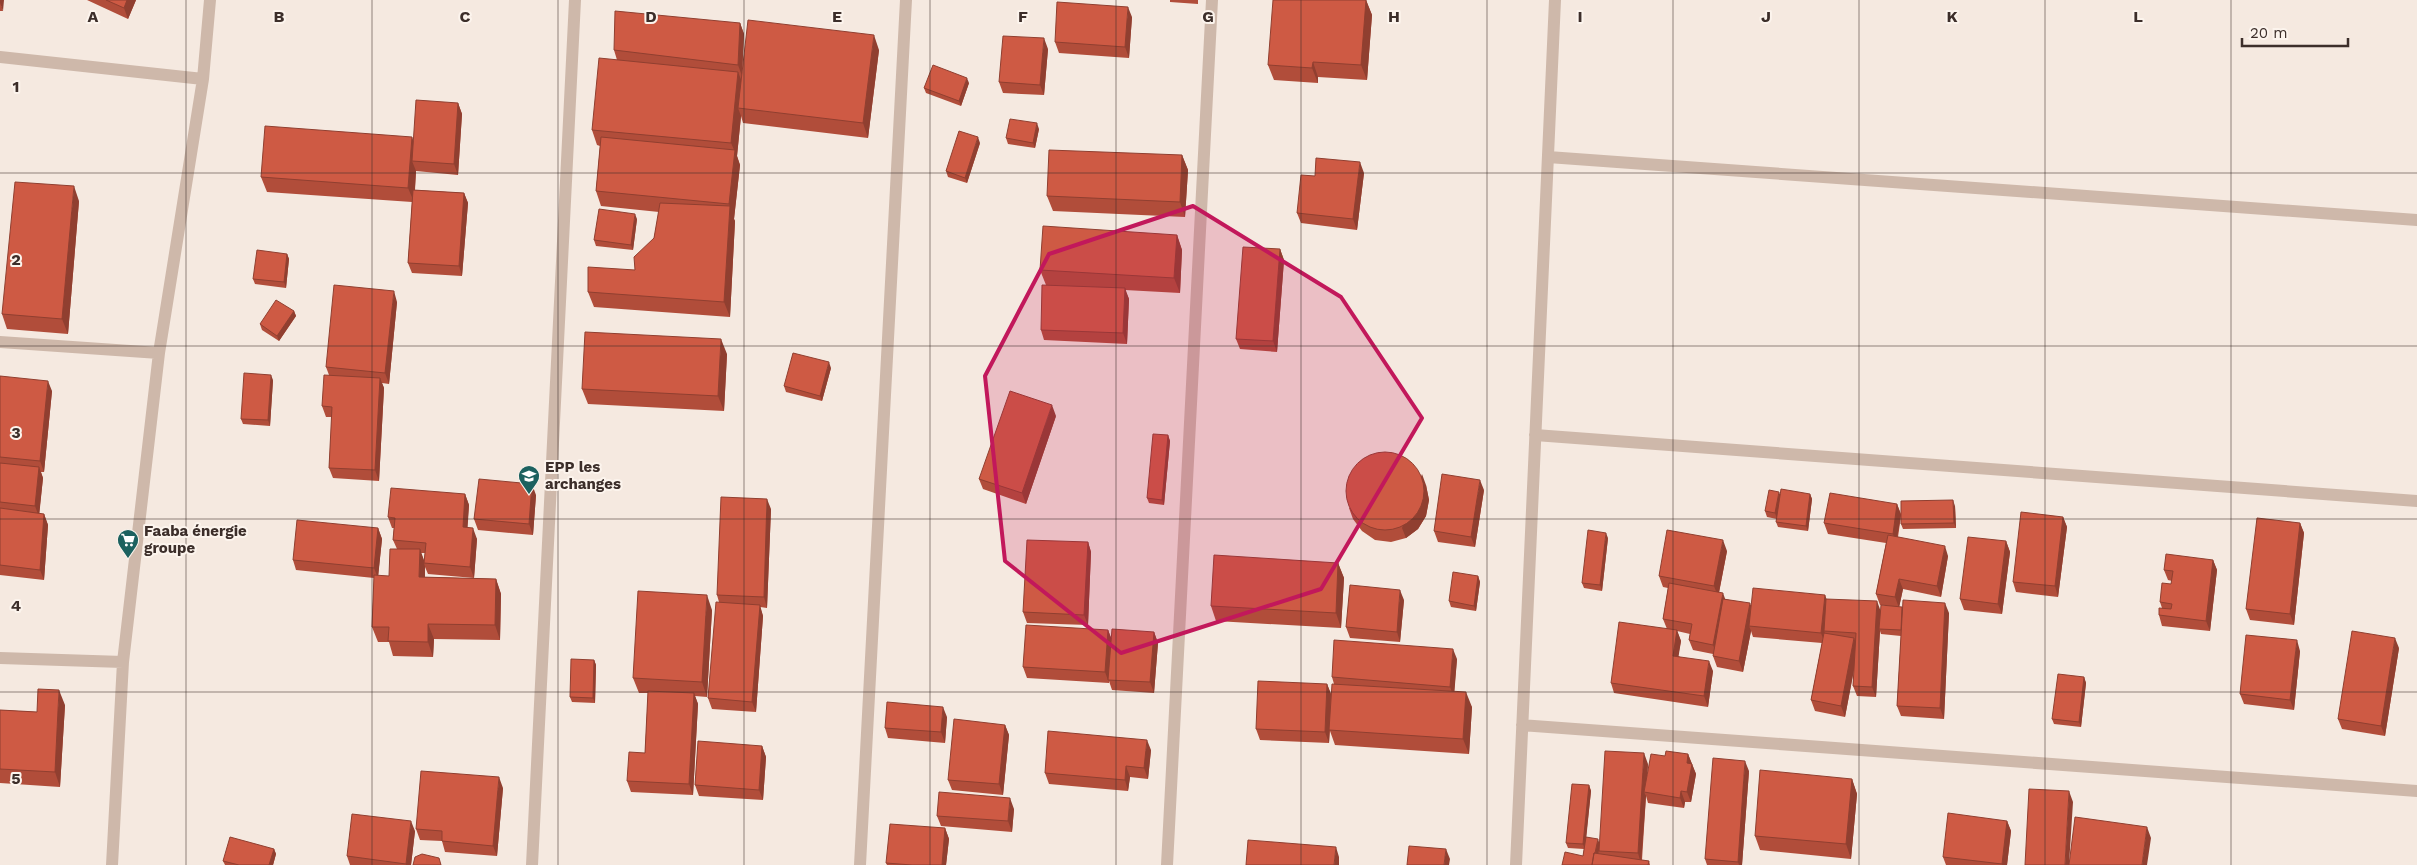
<svg xmlns="http://www.w3.org/2000/svg" width="2417" height="865" font-family="'Work Sans',sans-serif">
<rect width="100%" height="100%" fill="#f5e9e0"/>
<g fill="none" stroke-linecap="round" stroke-linejoin="round">
<path stroke="#ceb8aa" stroke-width="12" d="M0,57L203,79
M1548,157L2417,220
M0,342L159,353
M1535,435L2417,501
M0,658L123,662
M1522,725L2417,791
M112,865L123,662L159,353L203,79L210,0
M532,865L575,0
M860,865L906,0
M1167,865L1212,0
M1516,865L1555,0"/>
</g>
<path fill="#b14d3a" fill-rule="evenodd" d="M0,0L3,11H0Z
M87,0H136L128,19Z
M1170,0H1198V4L1170,2Z
M1366,0L1372,15L1367,80L1318,77V83L1274,80L1268,65Z
M1132,17L1129,58L1059,53L1055,42Z
M740,23L744,34L742,76L879,50L868,138L743,123L741,116L737,156L740,165L734,219L735,221L730,317L594,307L588,292L635,270L654,238L659,212L601,206L596,191L600,146L597,145L592,130L617,60L614,50Z
M1048,49L1044,95L1003,93L999,82Z
M969,83L961,106L926,93L924,88Z
M458,103L462,114L458,175L416,171L415,190L464,193L468,203L462,276L412,273L408,263L412,202L267,192L261,177L412,137L413,141Z
M1039,129L1035,148L1008,144L1006,138Z
M980,143L967,183L948,177L946,171Z
M1182,155L1188,170L1185,217L1053,211L1047,196Z
M1364,173L1357,230L1301,223L1297,213L1315,176Z
M79,201L68,334L7,329L2,314Z
M637,219L633,250L596,246L594,240Z
M1177,235L1182,250L1180,293L1125,290L1129,299L1127,344L1044,340L1041,330L1046,285L1040,270Z
M1280,249L1284,260L1277,352L1240,349L1236,339Z
M287,254L289,259L286,288L255,284L253,279Z
M397,302L389,384L382,383L384,388L379,481L333,478L329,468L332,417H326L322,406L329,375L326,367Z
M294,311L296,316L279,341L262,330L260,324Z
M727,354L724,411L588,404L582,389Z
M831,368L822,401L786,392L784,386Z
M0,376L52,391L44,472H41L43,478L39,514H44L48,525L44,580L0,575Z
M273,380L270,426L243,424L241,419Z
M1056,416L1026,504L983,489L979,479Z
M1168,435L1170,441L1164,505L1149,503L1147,498Z
M1426,485L1429,500L1426,516L1418,529L1406,538L1391,542L1375,540L1362,531L1353,519L1349,508Z
M1484,490L1475,547L1438,542L1434,531Z
M465,494L469,505L467,528L477,539L474,578L428,574L425,567V577L496,579L501,594L500,640L434,639L433,657L393,656L389,642H378L372,627L374,578L296,570L293,560L378,528L382,539L378,576H389L397,549L393,540L394,528H392L388,517ZM421,553H425L424,561Z
M1780,494H1810L1812,499L1808,531L1778,527L1776,522L1777,519L1767,517L1765,511Z
M536,495L533,535L478,530L474,519Z
M1897,504L1901,514L1955,506L1956,528L1903,529L1901,524V516L1898,537L1948,556L1941,597L1903,589L1899,607L1949,613L1944,719L1901,716L1897,706L1901,636L1881,634L1880,631L1876,697L1857,696L1853,686L1854,669L1845,717L1815,711L1811,700L1822,643L1753,637L1751,631L1743,672L1717,667L1713,656V654L1693,650L1689,640L1690,634L1677,631L1681,641L1678,656L1713,671L1708,707L1614,693L1611,683L1667,629L1663,619L1668,588L1663,587L1659,576L1727,551L1719,593L1725,599L1751,605L1825,595L1826,599L1881,611L1885,605H1880L1876,594L1886,543L1828,534L1824,523Z
M771,509L767,608L760,607L763,616L756,712L712,709L708,698L719,602L717,595Z
M2063,517L2067,527L2058,597L2016,592L2013,582Z
M2300,523L2304,533L2294,625L2250,620L2246,609Z
M1608,538L1602,591L1584,588L1582,583Z
M2006,541L2010,552L2002,614L1964,610L1960,599Z
M1088,542L1091,552L1088,625L1027,623L1023,612Z
M2213,560L2217,570L2210,631L2162,626L2159,615L2162,608L2160,602L2171,584L2172,581L2168,580L2164,570Z
M1338,563L1344,578L1341,628L1216,621L1211,606Z
M1478,576L1480,582L1476,611L1451,607L1449,601Z
M1404,600L1400,642L1350,638L1346,627Z
M712,610L707,697L695,696L698,704L693,795L631,792L627,781L645,753L648,693H639L633,678Z
M1108,630L1111,638L1154,632L1158,643L1154,693L1112,690L1109,681V683L1027,678L1023,667Z
M2399,648L2385,736L2342,729L2338,719Z
M2300,651L2294,710L2244,704L2240,694Z
M1457,659L1454,692L1472,707L1469,754L1335,745L1330,731L1329,743L1260,740L1256,729L1327,684L1331,694L1334,684L1332,677Z
M594,660L596,665L595,703L572,702L570,697Z
M2084,677L2086,683L2081,727L2054,724L2052,719Z
M65,705L60,787L0,783V710L37,712Z
M947,717L945,743L888,738L885,728Z
M1005,725L1009,735L1003,795L952,790L948,780Z
M762,746L766,757L763,800L699,796L695,785Z
M1151,750L1148,779L1130,777L1128,791L1049,784L1045,773Z
M1688,754L1696,774L1691,802H1685L1684,808L1648,803L1646,796L1642,860L1649,861L1650,865H1562L1583,856L1584,849L1568,848L1566,843L1589,785L1591,791L1586,837L1599,843L1648,764L1647,776L1665,756Z
M1749,771L1742,865H1707L1705,859Z
M1852,779L1857,794L1851,859L1760,850L1755,836Z
M503,788L497,856L445,852L442,841L420,840L416,829Z
M1014,809L1012,832L941,826L937,816Z
M2007,821L2011,831L2007,865H1946L1943,857Z
M945,828L949,839L946,865H887L886,863Z
M415,831L411,865H350L347,856Z
M274,849L276,854L273,865H225L223,861Z"/>
<path fill="#903f30" d="M0,0H4L3,11L0,3Z
M127,0H136L128,19L124,8Z
M1366,0L1372,15L1367,80L1361,65Z
M1128,7L1132,17L1129,58L1125,47Z
M740,23L744,34L742,76L738,65Z
M874,35L879,50L868,138L863,123Z
M1044,38L1048,49L1044,95L1040,85Z
M1313,62L1318,77V83L1312,68Z
M738,72L744,87L738,108L741,116L737,156L740,165L734,219L735,221L730,317L724,302L730,207L729,204L735,152L731,143Z
M967,78L969,83L961,106L959,101Z
M458,103L462,114L458,175L454,164Z
M1037,123L1039,129L1035,148L1033,143Z
M412,137L417,152L412,161L416,171L414,202L408,188Z
M978,137L980,143L967,183L965,178Z
M1182,155L1188,170L1185,217L1180,202Z
M1360,162L1364,173L1357,230L1353,219Z
M74,186L79,201L68,334L62,319Z
M464,193L468,203L462,276L459,266Z
M635,214L637,219L633,250L631,245Z
M1177,235L1182,250L1180,293L1174,278Z
M1280,249L1284,260L1277,352L1273,341Z
M287,254L289,259L286,288L284,282Z
M1125,288L1129,299L1127,344L1123,333Z
M394,291L397,302L389,384L385,373Z
M294,311L296,316L279,341L277,336Z
M721,339L727,354L724,411L718,396Z
M829,362L831,368L822,401L820,396Z
M271,375L273,380L270,426L268,420Z
M380,378L384,388L379,481L375,470Z
M48,381L52,391L44,472L40,461Z
M1052,405L1056,416L1026,504L1022,493Z
M1168,435L1170,441L1164,505L1162,500Z
M39,467L43,478L39,517L35,506Z
M1422,474L1426,485L1429,500L1426,516L1418,529L1406,538L1402,528Z
M1480,480L1484,490L1475,547L1471,537Z
M532,484L536,495L533,535L529,524Z
M1779,492L1781,497L1777,519L1775,513Z
M465,494L469,505L467,537L463,527Z
M1810,494L1812,499L1808,531L1806,526Z
M767,499L771,509L767,608L764,597Z
M1953,500L1955,506L1956,528L1954,523Z
M1897,504L1901,515L1896,544L1893,534Z
M44,514L48,525L44,580L40,570Z
M2063,517L2067,527L2058,597L2055,586Z
M2300,523L2304,533L2294,625L2290,614Z
M378,528L382,539L378,578L374,568Z
M473,528L477,539L474,578L470,567Z
M1606,533L1608,538L1602,591L1600,585Z
M1723,540L1727,551L1718,597L1714,586Z
M2006,541L2010,552L2002,614L1998,604Z
M1088,542L1091,552L1088,625L1084,615Z
M1945,546L1948,556L1941,597L1937,586Z
M420,549L425,563H424L425,567V592L419,577Z
M2213,560L2217,570L2210,631L2206,621Z
M1338,563L1344,578L1341,628L1336,613Z
M1478,576L1480,582L1476,611L1474,606Z
M496,579L501,594L500,640L495,625Z
M1899,579L1903,589L1899,608L1895,597Z
M1400,590L1404,600L1400,642L1397,632Z
M1723,593L1727,604L1717,655L1713,645Z
M707,595L712,610L707,697L702,682Z
M1825,595L1829,606L1824,631L1826,636L1825,644L1821,633Z
M1877,601L1881,612L1879,629L1880,631L1876,697L1872,687Z
M1750,603L1754,614L1749,626L1751,631L1743,672L1739,661Z
M1945,603L1949,613L1944,719L1940,708Z
M760,605L763,616L756,712L752,702Z
M428,624L434,639L433,657L428,642Z
M1108,630L1112,640L1108,680L1109,683L1105,672Z
M1677,630L1681,641L1677,666L1673,656Z
M1154,632L1158,643L1154,693L1150,682Z
M1854,638L1858,649L1845,717L1841,706Z
M2395,638L2399,648L2385,736L2381,726Z
M2297,640L2300,651L2294,710L2290,700Z
M1453,649L1457,659L1454,697L1450,687Z
M594,660L596,665L595,703L593,698Z
M1709,661L1713,671L1708,707L1704,696Z
M2084,677L2086,683L2081,727L2079,722Z
M1327,684L1331,694L1329,743L1325,732Z
M59,690L65,705L60,787L55,772Z
M1466,692L1472,707L1469,754L1463,739Z
M694,693L698,704L693,795L689,784Z
M943,707L947,717L945,743L941,732Z
M1005,725L1009,735L1003,795L999,784Z
M1147,740L1151,750L1148,779L1144,768Z
M762,746L766,757L763,800L759,790Z
M1644,753L1648,764L1646,792H1644L1646,796L1641,864L1638,853Z
M1688,754L1696,774L1691,802L1687,792V763Z
M1745,761L1749,771L1742,865H1739L1738,862Z
M1126,766L1130,777L1128,791L1125,780Z
M499,777L503,788L497,856L493,846Z
M1852,779L1857,794L1851,859L1846,844Z
M1589,785L1591,791L1585,850L1583,844Z
M1681,791L1685,802L1684,808L1680,798Z
M2069,791L2073,802L2069,865H2065Z
M1010,798L1014,809L1012,832L1008,821Z
M411,821L415,831L411,865H406V864Z
M2007,821L2011,831L2007,865H2002Z
M2147,827L2151,838L2147,865H2142Z
M945,828L949,839L946,865H942Z
M1598,839L1600,845L1596,865H1593Z
M1336,847L1339,857V865H1334Z
M274,849L276,854L273,865H269Z
M1446,849L1450,859L1449,865H1444Z"/>
<path fill="#ce5a44" stroke="#903f30" d="M106,0H127L124,8Z
M1273,0H1366L1361,65L1313,62L1312,68L1268,65Z
M1057,2L1128,7L1125,47L1055,42Z
M615,11L740,23L738,65L614,50Z
M748,20L874,35L863,123L738,108Z
M1003,36L1044,38L1040,85L999,82Z
M599,58L738,72L731,143L592,130Z
M933,65L967,78L959,101L924,88Z
M416,100L458,103L454,164L412,161Z
M1010,119L1037,123L1033,143L1006,138Z
M265,126L412,137L408,188L261,177Z
M959,131L978,137L965,178L946,171Z
M601,137L735,150L729,204L596,191Z
M1049,150L1182,155L1180,202L1047,196Z
M1316,158L1360,162L1353,219L1297,213L1301,175L1315,176Z
M15,182L74,186L62,319L2,314Z
M413,190L464,193L459,266L408,263Z
M660,203L730,206L724,302L588,292V267L635,270L634,257L654,238Z
M599,209L635,214L631,245L594,240Z
M1043,226L1177,235L1174,278L1040,270Z
M1243,247L1280,249L1273,341L1236,339Z
M257,250L287,254L284,282L253,279Z
M334,285L394,291L385,373L326,367Z
M1042,285L1125,288L1123,333L1041,330Z
M276,300L294,311L277,336L260,324Z
M585,332L721,339L718,396L582,389Z
M793,353L829,362L820,396L784,386Z
M244,373L271,375L268,420L241,419Z
M324,375L380,378L375,470L329,468L332,407L322,406Z
M0,376L48,381L40,461L0,457Z
M1010,391L1052,405L1022,493L979,479Z
M1153,434L1168,435L1162,500L1147,498Z
M1346 491a39 39 0 1 1 78 0a39 39 0 1 1-78 0Z
M0,463L39,467L35,506L0,502Z
M1442,474L1480,480L1471,537L1434,531Z
M479,479L532,484L529,524L474,519Z
M391,488L465,494L463,527L473,528L470,567L424,563L426,543L393,540L395,518L388,517Z
M1781,489L1810,494L1806,526L1776,522Z
M1769,490L1779,492L1775,513L1765,511Z
M1830,493L1897,504L1893,534L1824,523Z
M721,497L767,499L764,597L717,595Z
M1953,500L1954,523L1901,524V501Z
M0,508L44,514L40,570L0,565Z
M2021,512L2063,517L2055,586L2013,582Z
M2257,518L2300,523L2290,614L2246,609Z
M297,520L378,528L374,568L293,560Z
M1588,530L1606,533L1600,585L1582,583Z
M1667,530L1723,540L1714,586L1659,576Z
M1888,535L1945,546L1937,586L1899,579L1895,597L1876,594Z
M1968,537L2006,541L1998,604L1960,599Z
M1027,540L1088,542L1084,615L1023,612Z
M390,549H420L419,577L496,579L495,625L428,624V642L388,641L389,627H372L374,575L389,576Z
M2166,554L2213,560L2206,621L2159,615V608L2171,609L2172,604L2160,602L2162,583L2171,584L2173,571L2164,570Z
M1214,555L1338,563L1336,613L1211,606Z
M1453,572L1478,576L1474,606L1449,601Z
M1669,583L1723,593L1713,645L1689,640L1692,624L1663,619Z
M1350,585L1400,590L1397,632L1346,627Z
M1753,588L1825,595L1821,633L1749,626Z
M638,591L707,595L702,682L633,678Z
M1723,599L1750,603L1739,661L1713,656Z
M1826,599L1877,601L1872,687L1853,686L1856,633L1824,631Z
M1903,600L1945,603L1940,708L1897,706Z
M716,602L760,605L752,702L708,698Z
M1881,605L1902,607L1901,630L1879,629Z
M1619,622L1677,630L1673,656L1709,661L1704,696L1611,683Z
M1026,625L1108,630L1105,672L1023,667Z
M1112,629L1154,632L1150,682L1108,680Z
M2352,631L2395,638L2381,726L2338,719Z
M1824,633L1854,638L1841,706L1811,700Z
M2246,635L2297,640L2290,700L2240,694Z
M1334,640L1453,649L1450,687L1332,677Z
M571,659L594,660L593,698L570,697Z
M2058,674L2084,677L2079,722L2052,719Z
M1258,681L1327,684L1325,732L1256,729Z
M1332,684L1466,692L1463,739L1329,730Z
M38,689L59,690L55,772L0,769V710L37,712Z
M648,691L694,693L689,784L627,781L629,752L645,753Z
M887,702L943,707L941,732L885,728Z
M954,719L1005,725L999,784L948,780Z
M1048,731L1147,740L1144,768L1126,766L1125,780L1045,773Z
M698,741L762,746L759,790L695,785Z
M1605,751L1644,753L1638,853L1599,851Z
M1666,751L1688,754L1687,763L1692,764L1687,792L1681,791L1680,798L1644,792L1651,754L1665,756Z
M1713,758L1745,761L1738,862L1705,859Z
M1760,770L1852,779L1846,844L1755,836Z
M421,771L499,777L493,846L442,841V831L416,829Z
M1572,784L1589,785L1583,844L1566,843Z
M2029,789L2069,791L2065,865H2025Z
M939,792L1010,798L1008,821L937,816Z
M1948,813L2007,821L2002,864L1943,857Z
M352,814L411,821L406,864L347,856Z
M2075,817L2147,827L2142,865H2069Z
M890,824L945,828L942,865H912L886,863Z
M230,837L274,849L269,865H239L223,861Z
M1586,837L1598,839L1595,853H1594L1592,865H1562L1565,852L1583,856Z
M1248,840L1336,847L1334,865H1246Z
M1409,846L1446,849L1444,865H1407Z
M1594,853L1649,861L1648,865H1592Z
M422,854L439,858L441,865H413L415,857Z"/>
<path fill="#c2185b" fill-opacity="0.2" stroke="#c2185b" stroke-width="4" stroke-linejoin="round" d="M1193,206L1341,297L1422,418L1321,589L1121,653L1005,561L985,376L1049,254Z"/>
<path fill="none" stroke="#3c2e2a" stroke-width="1" stroke-opacity="0.55" d="M186,0V865M372,0V865M558,0V865M744,0V865M930,0V865M1116,0V865M1301,0V865M1487,0V865M1673,0V865M1859,0V865M2045,0V865M2231,0V865M0,173H2417M0,346H2417M0,519H2417M0,692H2417"/>
<defs>
<g id="school-pin" transform="scale(1.125)"><path d="M0 17L-7.5 6A9.5 9.5 0 1 1 7.5 6Z" fill="#1c615f" stroke="#fcf4ed"/><path d="M0-5L7-2L0 1L-7-2ZM-4 1L0 2.5L4 1V4Q0 6-4 4Z" fill="#fff"/></g>
<g id="supermarket-pin" transform="scale(1.125)"><path d="M0 17L-7.5 6A9.5 9.5 0 1 1 7.5 6Z" fill="#1c615f" stroke="#fcf4ed"/><path d="M-6-5.5h2.5l.6 2H6L4.5 2H-2.5L-4.4-4H-6ZM-1.5 3.2a1.3 1.3 0 1 0 .1 0ZM3 3.2a1.3 1.3 0 1 0 .1 0Z" fill="#fff"/></g>
</defs>
<g fill-rule="evenodd">
<use href="#school-pin" x="529" y="476"/>
<use href="#supermarket-pin" x="128" y="540"/>
</g>
<g text-anchor="middle" stroke-width="4" stroke-linejoin="round" paint-order="stroke">
<g font-size="15" font-weight="bold" fill="#3c2e2a" stroke="#fcf4ed" text-anchor="start">
<text x="545" y="472">EPP les<tspan x="545" dy="17">archanges</tspan></text>
<text x="144" y="536">Faaba énergie<tspan x="144" dy="17">groupe</tspan></text>
</g>
</g>
<g font-size="16" text-anchor="middle" font-weight="bold" fill="#3c2e2a" stroke="#fcf4ed" stroke-width="4" stroke-linejoin="round" paint-order="stroke">
<text x="93" y="22">A</text>
<text x="279" y="22">B</text>
<text x="465" y="22">C</text>
<text x="651" y="22">D</text>
<text x="837" y="22">E</text>
<text x="1023" y="22">F</text>
<text x="1208" y="22">G</text>
<text x="1394" y="22">H</text>
<text x="1580" y="22">I</text>
<text x="1766" y="22">J</text>
<text x="1952" y="22">K</text>
<text x="2138" y="22">L</text>
<text x="16" y="92">1</text>
<text x="16" y="265">2</text>
<text x="16" y="438">3</text>
<text x="16" y="611">4</text>
<text x="16" y="784">5</text>
</g>
<path d="M2242 38v8h106v-8" fill="none" stroke="#3c2e2a" stroke-width="2.5"/>
<text x="2250" y="38" font-size="15" fill="#3c2e2a" stroke="#fcf4ed" stroke-width="4" paint-order="stroke">20 m</text>
</svg>
